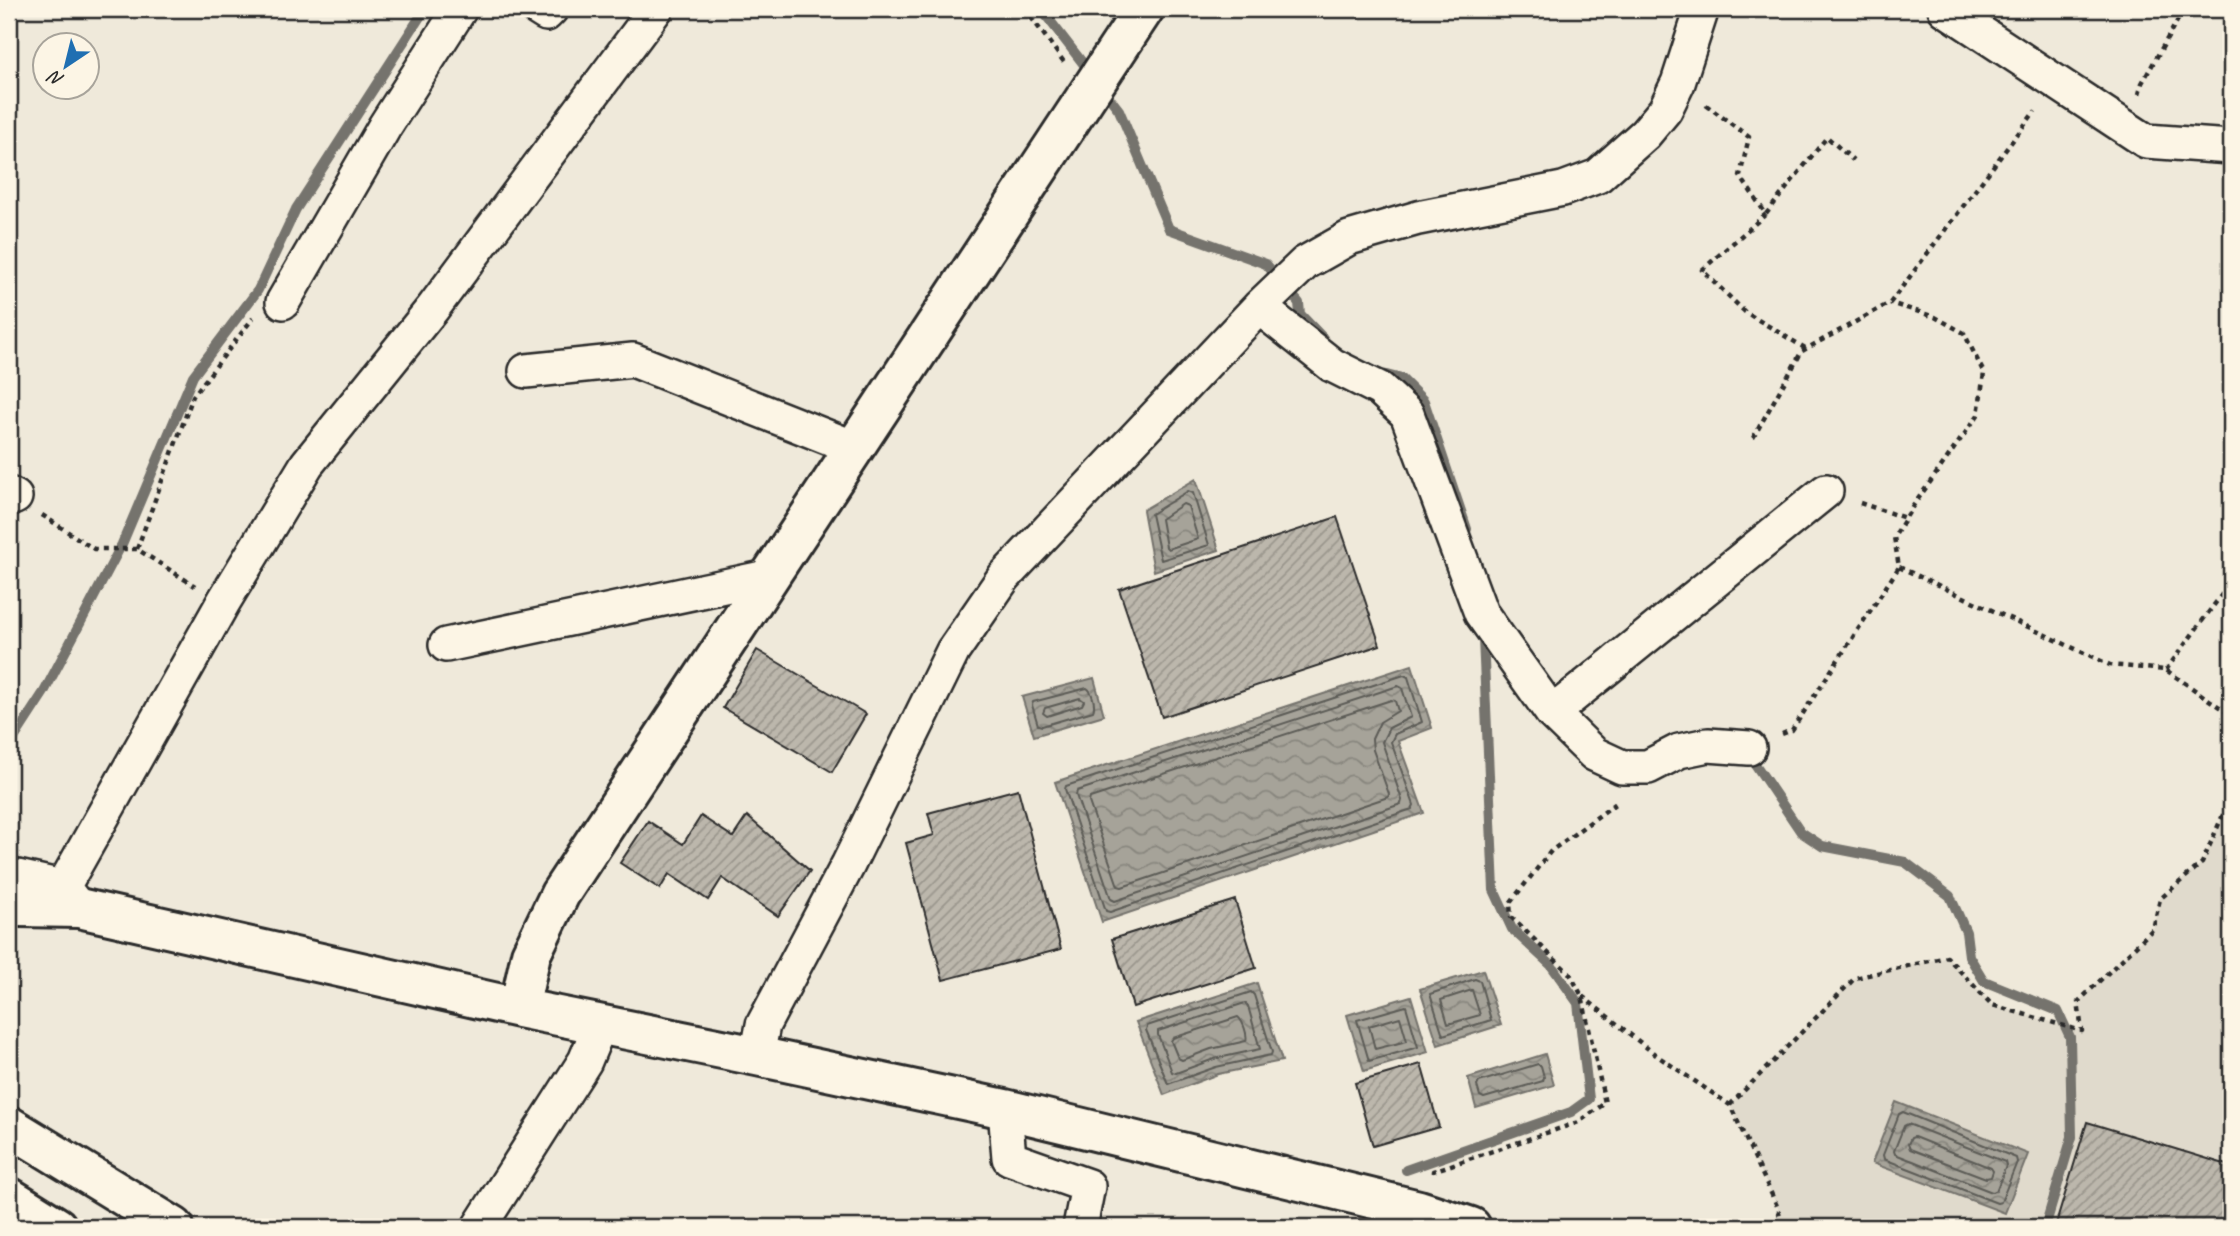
<svg xmlns="http://www.w3.org/2000/svg" width="2240" height="1236" font-family="Caveat,sans-serif">
<defs>
<pattern id="water-waves" width="16" height="10" patternUnits="userSpaceOnUse" patternTransform="scale(1.75)"><rect width="16" height="10" fill="#a6a399"/><path d="M0 5q4-4 8 0t8 0" fill="none" stroke="#87857d"/></pattern>
<pattern id="building-hatch" width="6" height="6" patternUnits="userSpaceOnUse" patternTransform="scale(1.75)"><rect width="6" height="6" fill="#bcb7ac"/><path d="M-1 1l2-2M0 6l6-6M5 7l2-2" fill="none" stroke="#99958c"/></pattern>
</defs>
<rect width="100%" height="100%" fill="#efe9da"/>
<filter id="ink" filterUnits="userSpaceOnUse"><feTurbulence type="fractalNoise" baseFrequency=".0143" numOctaves="2"/><feDisplacementMap in="SourceGraphic" scale="14" xChannelSelector="R" yChannelSelector="G"/><feConvolveMatrix kernelMatrix="1 2 1 2 8 2 1 2 1" color-interpolation-filters="sRGB"/></filter>
<g filter="url(#ink)">
<path fill="#e0dacc" d="M2231,801V1227H1779L1778,1208L1730,1105L1855,978L1947,957L1992,1005L2082,1031L2078,1002L2153,929L2160,899L2202,863L2225,810Z"/>
<path fill="url(#water-waves)" stroke="#75736d" stroke-width="2" d="M1196,479L1219,550L1154,571L1143,510Z
M1412,665L1432,728L1398,741L1424,813L1102,922L1055,782Z
M1094,678L1104,715L1034,736L1022,697Z
M1483,970L1501,1025L1438,1045L1420,989Z
M1257,983L1282,1061L1218,1074L1164,1095L1136,1022Z
M1411,996L1428,1052L1364,1071L1347,1015Z
M1545,1054L1554,1085L1476,1108L1468,1078Z
M1896,1102L2028,1154L2005,1213L1872,1163Z"/>
<g fill="none" stroke-linecap="round" stroke-linejoin="round">
<path stroke="#5c5b57" stroke-width="2" d="M1188,491L1193,493L1209,545L1161,560L1151,514Z
M1183,504L1188,506L1198,539L1168,549L1166,547L1161,519Z
M1404,675L1408,677L1422,722L1395,734L1391,742L1414,805L1412,809L1110,912L1106,911L1065,789L1066,786Z
M1398,686L1402,688L1411,717L1389,728L1382,742L1402,800L1401,804L1115,901L1111,899L1076,795L1077,791Z
M1087,688C1092,691 1096,705 1093,711L1042,726L1038,725L1032,705L1033,702Z
M1080,698L1084,701L1082,705L1047,716L1043,713L1045,708Z
M1391,700L1395,701L1398,711L1380,722L1372,739L1373,750L1389,794L1388,797L1122,887L1118,886L1089,802L1090,798Z
M1475,979L1480,981L1491,1020L1443,1035L1430,994Z
M1472,990L1480,1015L1448,1024L1441,1000Z
M1251,992L1254,995L1272,1052L1271,1055L1216,1067L1168,1084L1146,1030L1147,1026Z
M1245,1003L1248,1006L1260,1049L1214,1059L1176,1073L1172,1072L1158,1035V1031Z
M1406,1006L1418,1047L1369,1061L1357,1020Z
M1238,1017C1243,1021 1248,1035 1246,1041L1211,1049L1182,1060L1178,1058L1171,1041L1173,1038Z
M1400,1017L1407,1041L1375,1049L1369,1026Z
M1538,1064L1541,1066L1544,1077L1543,1081L1484,1098L1480,1096L1477,1086L1479,1082Z
M1903,1112L2016,1158L2017,1162L2001,1202L1997,1203L1884,1159L1883,1155L1899,1114Z
M1908,1124L2005,1162L2006,1166L1996,1191L1992,1192L1895,1154L1894,1151L1904,1126Z
M1914,1137L1991,1168L1993,1171L1991,1177L1986,1178L1910,1149L1908,1144L1911,1138Z"/>
<path stroke="#75736d" stroke-width="10" d="M1041,9L1119,110L1169,229L1266,264L1299,303L1300,314L1323,338
M1375,372L1402,379L1424,401L1467,529
M9,746L44,692L122,544L193,376L258,290L296,209L425,9
M1753,761L1801,832L1822,846L1905,862L1950,896L1966,932L1969,956L1984,981L2058,1011L2070,1037L2072,1137L2045,1227
M1406,1170L1571,1112L1589,1099L1578,1003L1551,965L1512,929L1494,890L1483,638L1486,635"/>
</g>
<path fill="url(#building-hatch)" stroke="#2b2b2b" stroke-width="2" d="M1337,517L1380,645L1162,717L1119,589Z
M757,650L866,714L832,772L723,708Z
M1018,789L1061,949L943,980L906,843L934,835L928,813Z
M701,816L733,837L747,816L810,871L778,916L722,878L708,900L669,874L660,889L620,863L648,821L683,844Z
M1235,900L1256,968L1133,1007L1112,939Z
M1421,1064L1439,1127L1373,1146L1355,1083Z
M2087,1122L2231,1166V1227H2055Z"/>
<g fill="none" stroke-linecap="round" stroke-linejoin="round">
<g stroke="#2b2b2b" stroke-width="38">
<path id="minor" d="M538,9L546,14L551,9
M1945,9L2146,141L2231,147
M283,302L385,126L460,9
M1259,307L1332,365L1380,389L1407,414L1481,613L1552,713L1594,754L1622,767H1648L1679,751L1708,745L1749,748
M526,371L633,360L855,448
M9,494L15,497
M446,645L772,576
M1552,713L1826,491
M9,875L63,887
M79,908L63,887L224,601L307,464L433,308L656,9
M757,1056L763,1025L848,865L953,651L1004,577L1259,307L1305,263L1349,238L1418,218L1563,189L1598,176L1645,134L1665,110L1678,83L1702,9
M1005,1109L1009,1158L1088,1186L1080,1227
M479,1227L585,1061L600,1025"/>
</g>
<g stroke="#2b2b2b" stroke-width="44">
<path id="tertiary" d="M9,905L19,907L79,908L519,1008L757,1056L1005,1109L1419,1210L1471,1227
M519,1008L531,954L560,894L1144,9"/>
</g>
<g stroke="#2b2b2b" stroke-width="44">
<path id="trunk" d="M9,1126L174,1227
M9,1197L57,1227"/>
</g>
<path stroke="#2b2b2b" stroke-width="4.5" stroke-dasharray="5 5" stroke-linecap="butt" d="M1025,9L1064,62
M2139,94L2142,83L2184,9
M1706,105L1749,137L1740,176L1766,214L1702,270L1745,312L1805,348
M1766,214L1827,137L1853,160
M1753,438L1802,351L1890,303L2035,111
M1860,503L1905,518
M42,515L94,549H137L195,586
M137,549L193,396L253,318
M1899,567L2110,665L2166,670L2231,715
M2166,670L2231,582
M1782,734L1792,730L1899,567L1894,537L1913,506L1978,415L1984,373L1964,333L1935,317L1890,303
M1582,996L1656,1055L1730,1105L1778,1208L1782,1227
M1730,1105L1855,978L1947,957L1992,1005L2082,1031L2078,1002L2153,929L2160,899L2202,863L2225,810L2231,801
M1433,1173V1171L1579,1122L1605,1103L1582,996L1570,974L1511,917L1510,903L1551,851L1619,801"/>
<use href="#minor" stroke="#fcf5e5" stroke-width="33"/>
<use href="#tertiary" stroke="#fcf5e5" stroke-width="38"/>
<use href="#trunk" stroke="#fcf5e5" stroke-width="38"/>
</g>
</g>
<rect width="2240" height="1236" fill="none" stroke="#fcf5e5" stroke-width="35"/>
<rect x="18" y="18" width="2205" height="1201" fill="none" stroke="#2b2b2b" stroke-width="2.5" filter="url(#ink)"/>
<g transform="translate(66 66) rotate(215)"><circle r="33" fill="#fcf5e5" stroke="#a8a49b" stroke-width="2"/>
<path d="M0-5L12 26L0 18L-12 26Z" fill="#1f6fb2"/>
<text y="-10" font-size="19" font-weight="bold" text-anchor="middle" fill="#2b2b2b">N</text>
</g>
</svg>
